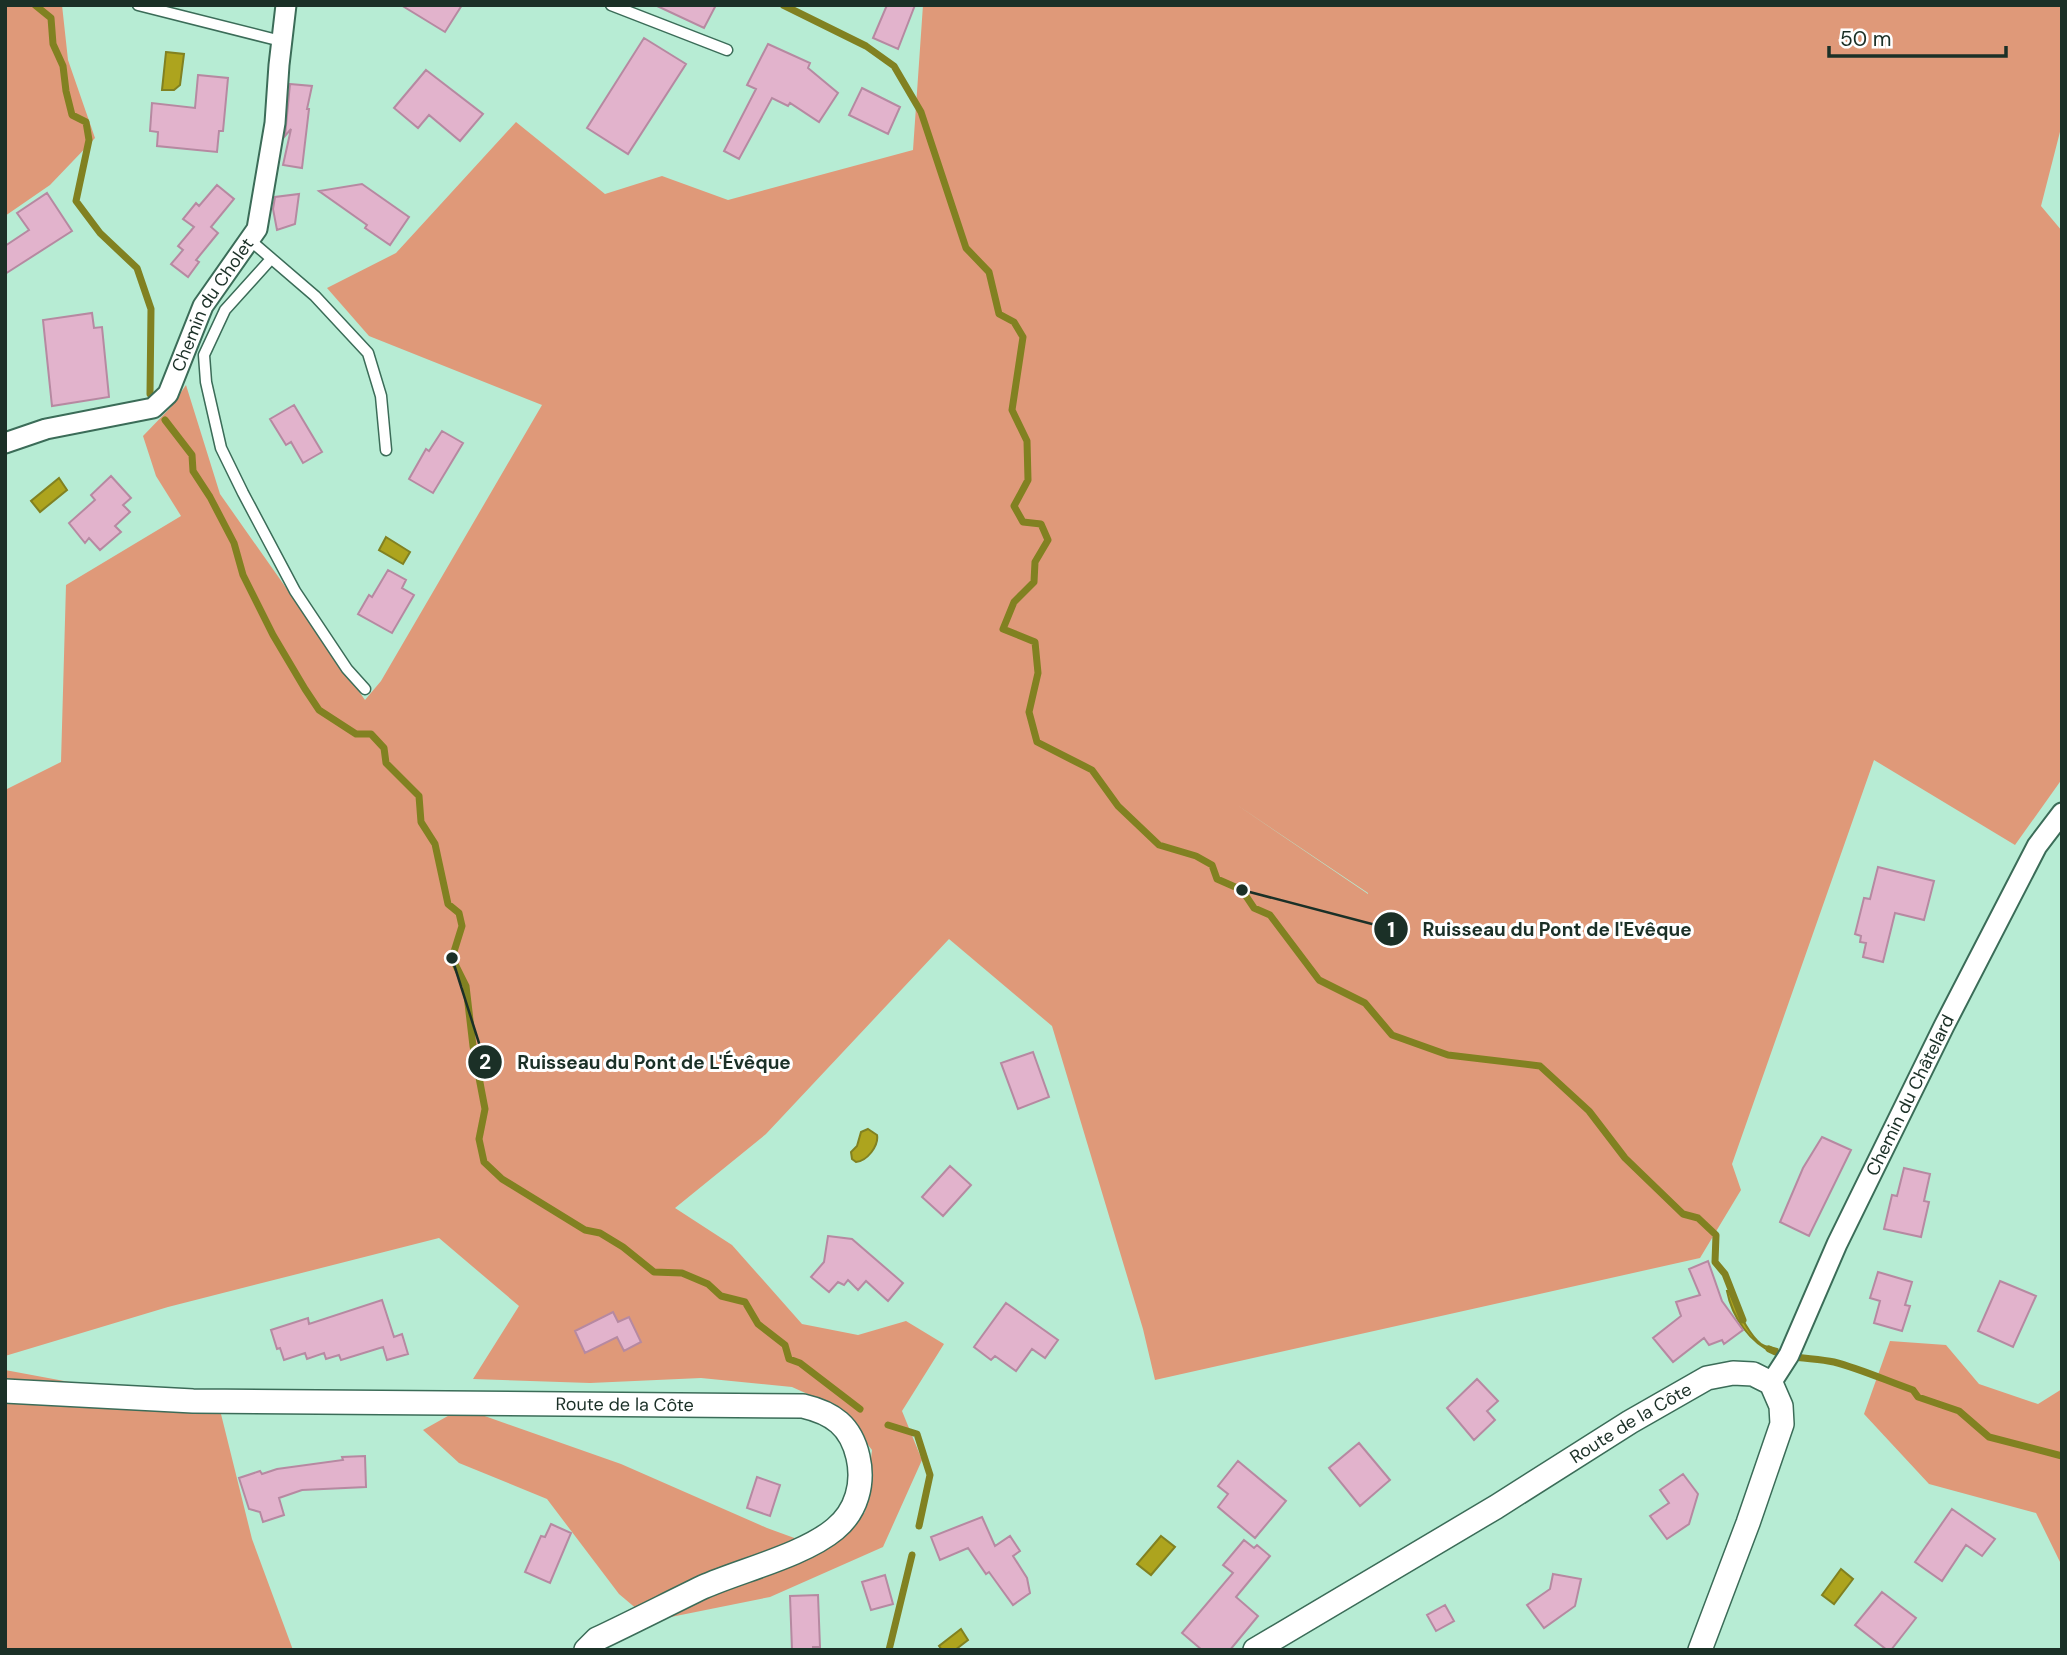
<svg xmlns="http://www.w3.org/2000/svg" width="2067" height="1655" font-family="'DM Sans',sans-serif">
<rect width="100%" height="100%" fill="#b7ecd4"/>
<path fill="#df9979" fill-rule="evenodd" d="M5,5H62L68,60L95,138L50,185L5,216Z
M923,5H2062V124L2041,206L2062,231V779L2015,845L1874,760L1732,1164L1741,1190L1700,1258L1155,1380L1143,1329L1052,1026L949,939L766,1134L675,1208L732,1245L802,1324L858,1335L906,1321L944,1344L902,1411L922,1460L883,1547L770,1597L651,1621L619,1594L547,1499L459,1463L423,1430L462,1408L621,1464L767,1528L819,1547L842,1538L865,1512L872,1450L839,1408L792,1387L701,1378L590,1383L473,1379L519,1306L439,1238L168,1307L5,1356V790L61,762L66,585L181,516L156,476L143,436L171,407L186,385L220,494L365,700L381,681L542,405L369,336L327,288L396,253L516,122L605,194L662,176L728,200L913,150ZM1234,803L1368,893V894Z
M1890,1341L1946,1345L1979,1384L2038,1404L2062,1389V1566L2036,1513L1929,1484L1864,1414Z
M5,1370L220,1410L252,1539L293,1650H5Z"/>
<path fill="#ada41e" stroke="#818121" stroke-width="2" d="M166,52L184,54L180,85L174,90H162Z
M59,478L67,490L40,512L31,501Z
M386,537L410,552L403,564L379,550Z
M868,1129L877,1135C879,1146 867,1161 856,1162L852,1159L851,1152L857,1146L861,1132Z
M1727,1291H1729C1735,1305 1748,1335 1761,1344C1765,1347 1771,1347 1777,1349L1774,1353C1750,1343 1732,1317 1727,1291Z
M1161,1536L1175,1547L1151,1575L1137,1564Z
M1841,1569L1853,1579L1834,1604L1822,1595Z
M961,1629L968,1640L955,1650H942L939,1646Z"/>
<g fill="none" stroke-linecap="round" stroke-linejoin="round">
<path stroke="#818121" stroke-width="7" d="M35,5L51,18L53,44L63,66L66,91L72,115L86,122L89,140L76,201L100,233L137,268L151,309L150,394
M783,5L866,46L894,66L921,112L966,248L989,272L999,314L1014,322L1023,337L1012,410L1027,441L1028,480L1014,506L1023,522L1041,524L1048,540L1035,562L1034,582L1014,602L1003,629L1035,642L1038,673L1029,712L1037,742L1092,770L1118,806L1159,845L1196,856L1212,865L1217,879L1242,890L1254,908L1270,915L1319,980L1365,1003L1392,1035L1448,1055L1540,1066L1589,1111L1625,1158L1683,1214L1698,1218L1716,1235L1715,1262L1725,1274L1743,1320
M165,420L192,455L193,471L210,497L234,543L243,575L273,635L305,689L319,710L356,734H371L384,748L386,763L419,796L421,822L435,844L448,904L459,913L462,926L452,958L466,986L473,1046L485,1109L479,1139L484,1162L502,1179L585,1230L600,1233L623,1247L654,1272L682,1273L708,1284L721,1296L745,1302L758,1324L785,1345L789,1359L800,1363L860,1409
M1769,1349C1789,1360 1813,1357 1834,1362C1861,1369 1887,1381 1913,1390L1918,1397L1959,1411L1989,1437L2062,1456
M888,1425L917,1434L930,1475L919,1526
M889,1650L912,1555"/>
</g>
<path fill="#e2b3cc" stroke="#b689a1" stroke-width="2" d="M401,5H462L445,32Z
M655,5H716L704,28Z
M887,5H915L898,49L873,38Z
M644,38L686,64L628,154L587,128Z
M768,44L810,63L808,68L838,93L819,122L790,103L788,106L772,98L739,159L724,151L756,89L747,85Z
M426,70L483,114L460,141L429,115L418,128L394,108Z
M198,75L228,78L223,131H219L217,152L157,146L158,132L150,131L152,103L195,108Z
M290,84L312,86L307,109H309L302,168L283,165L291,129L285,136Z
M862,88L900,107L888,134L849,115Z
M362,184L409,217L390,245L365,228L367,225L319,191Z
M217,185L234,199L211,227L218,233L196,260L199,262L188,277L171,264L183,250L178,246L194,227L183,219L196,203L199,206Z
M47,193L72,231L5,274V246L29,230L17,213Z
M299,194L295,224L277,230L273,209L275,197Z
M92,313L94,328L102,327L109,397L52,406L43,320Z
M294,405L322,452L303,463L291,442L286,445L270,419Z
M442,431L463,443L433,493L409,479L426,449L429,451Z
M111,476L131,498L123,505L130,512L115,526L121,532L100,550L89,538L85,543L69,523L95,500L91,495Z
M388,570L406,580L402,588L414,595L392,633L358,614L369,595L372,597Z
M1878,867L1934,881L1924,920L1895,913L1883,962L1863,957L1866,943L1860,942L1861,936L1855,934L1864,898L1870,899Z
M1033,1052L1049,1097L1018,1109L1001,1063Z
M1822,1137L1851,1150L1809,1236L1780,1222L1803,1168Z
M950,1166L971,1185L943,1216L922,1197Z
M1904,1168L1930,1174L1924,1201L1929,1202L1921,1237L1884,1229L1892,1195L1897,1196Z
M828,1236L852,1239L903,1283L888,1301L866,1281L858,1290L848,1280L844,1285L838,1282L829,1292L811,1277L824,1262Z
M1708,1261L1722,1301L1743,1330L1724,1344L1722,1340L1709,1345L1704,1338L1673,1362L1653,1338L1681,1316L1676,1302L1700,1295L1689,1269Z
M1878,1272L1912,1282L1905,1305L1910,1306L1902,1331L1874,1323L1880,1301L1870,1298Z
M2000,1281L2036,1296L2013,1347L1978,1331Z
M382,1300L394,1337L402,1334L408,1354L387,1360L383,1347L341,1360L339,1355L326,1359L324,1353L307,1359L305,1353L284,1360L280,1348L277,1349L271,1330L308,1318L309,1324Z
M1006,1303L1058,1340L1045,1358L1032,1349L1016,1371L995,1356L991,1360L974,1347Z
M613,1312L618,1322L629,1317L641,1342L624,1351L617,1337L585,1353L575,1331Z
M1477,1379L1498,1401L1487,1411L1495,1420L1474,1440L1447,1408Z
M1359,1443L1390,1480L1360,1506L1329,1468Z
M365,1456L366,1487L302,1490L279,1498L284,1515L263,1522L260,1512L249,1509L239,1478L260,1471L262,1474L277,1469L343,1460L342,1457Z
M1238,1461L1286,1501L1255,1538L1218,1507L1228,1494L1218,1486Z
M1683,1474L1698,1494L1689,1524L1667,1539L1650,1516L1669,1503L1660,1490Z
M757,1477L780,1485L770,1516L747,1508Z
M1952,1509L1995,1539L1982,1556L1966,1545L1942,1581L1915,1562Z
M982,1517L995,1546L1010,1536L1020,1551L1013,1556L1027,1578L1030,1593L1013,1605L989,1572L986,1574L968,1548L940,1560L931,1537Z
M551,1524L571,1533L550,1583L525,1572L541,1536L545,1537Z
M1244,1540L1254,1548L1257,1545L1270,1556L1236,1597L1258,1616L1230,1650H1202L1182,1633L1233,1573L1223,1565Z
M1553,1574L1581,1579L1575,1606L1544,1628L1527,1605L1550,1589Z
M885,1575L893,1604L871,1610L862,1582Z
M1882,1592L1916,1618L1891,1650H1887L1855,1625Z
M818,1595L820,1647H813V1650H792L790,1596Z
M1445,1605L1454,1621L1436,1631L1427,1615Z"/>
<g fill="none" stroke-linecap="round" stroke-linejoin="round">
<g stroke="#3b6c58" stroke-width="13">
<path id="service" d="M138,5L281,41
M611,5L727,50
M251,241L315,296L368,353L381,396L386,450
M271,259L225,310L204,355L206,382L221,448L243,493L295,591L347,669L365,689"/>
</g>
<g stroke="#3b6c58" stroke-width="23">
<g id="minor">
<path id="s1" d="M5,443L46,429L153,408L168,394L203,306L257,229L275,123L279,65L286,5"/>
<path id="s2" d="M1771,1383L1789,1355L1837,1244L1944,1026L2037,846L2062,813"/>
</g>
</g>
<g stroke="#3b6c58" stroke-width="26">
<g id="tertiary">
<path id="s3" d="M5,1391L193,1401L803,1406C833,1413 851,1426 858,1457C864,1483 857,1511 835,1529C804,1555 742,1570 703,1587C668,1604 633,1622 597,1639L586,1650"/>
<path id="s4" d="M1255,1650L1496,1507L1630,1422L1707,1378L1733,1373L1753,1374L1771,1383L1781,1406L1782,1424L1748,1523L1700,1650"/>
</g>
</g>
<use href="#service" stroke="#fff" stroke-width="10"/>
<use href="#minor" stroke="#fff" stroke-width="19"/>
<use href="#tertiary" stroke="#fff" stroke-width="23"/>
</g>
<g text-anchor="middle" stroke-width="6" stroke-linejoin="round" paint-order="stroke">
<g font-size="18" fill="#1b3027" stroke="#fff">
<text dy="6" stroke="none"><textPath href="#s1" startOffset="273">Chemin du Cholet</textPath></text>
<text dy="6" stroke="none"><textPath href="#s2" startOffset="320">Chemin du Châtelard</textPath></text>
<text dy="6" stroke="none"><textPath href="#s3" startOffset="620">Route de la Côte</textPath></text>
<text dy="6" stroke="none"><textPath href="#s4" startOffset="439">Route de la Côte</textPath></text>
</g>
</g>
<path fill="none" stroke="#1b3027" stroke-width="2.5" d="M1242 890L1391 929M452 958L485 1062"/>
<g fill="#1b3027" stroke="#fff" stroke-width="2.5">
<circle cx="1242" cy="890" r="7"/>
<circle cx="452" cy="958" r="7"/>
<circle cx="1391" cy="929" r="18"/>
<circle cx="485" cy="1062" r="18"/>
</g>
<g font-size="21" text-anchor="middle" font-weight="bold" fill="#fff">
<text x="1391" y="937">1</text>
<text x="485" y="1069">2</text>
</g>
<g font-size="19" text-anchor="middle" font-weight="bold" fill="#1b3027" stroke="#fff" stroke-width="6" stroke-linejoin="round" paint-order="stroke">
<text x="1557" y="936">Ruisseau du Pont de l'Evêque</text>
<text x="654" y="1069">Ruisseau du Pont de L'Évêque</text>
</g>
<rect width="2067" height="1655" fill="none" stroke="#1b3027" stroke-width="14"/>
<path d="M1829 46v10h177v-10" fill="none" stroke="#1b3027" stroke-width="3.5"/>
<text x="1840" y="46" font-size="21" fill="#1b3027" stroke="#ffffff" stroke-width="5" paint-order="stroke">50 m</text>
</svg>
